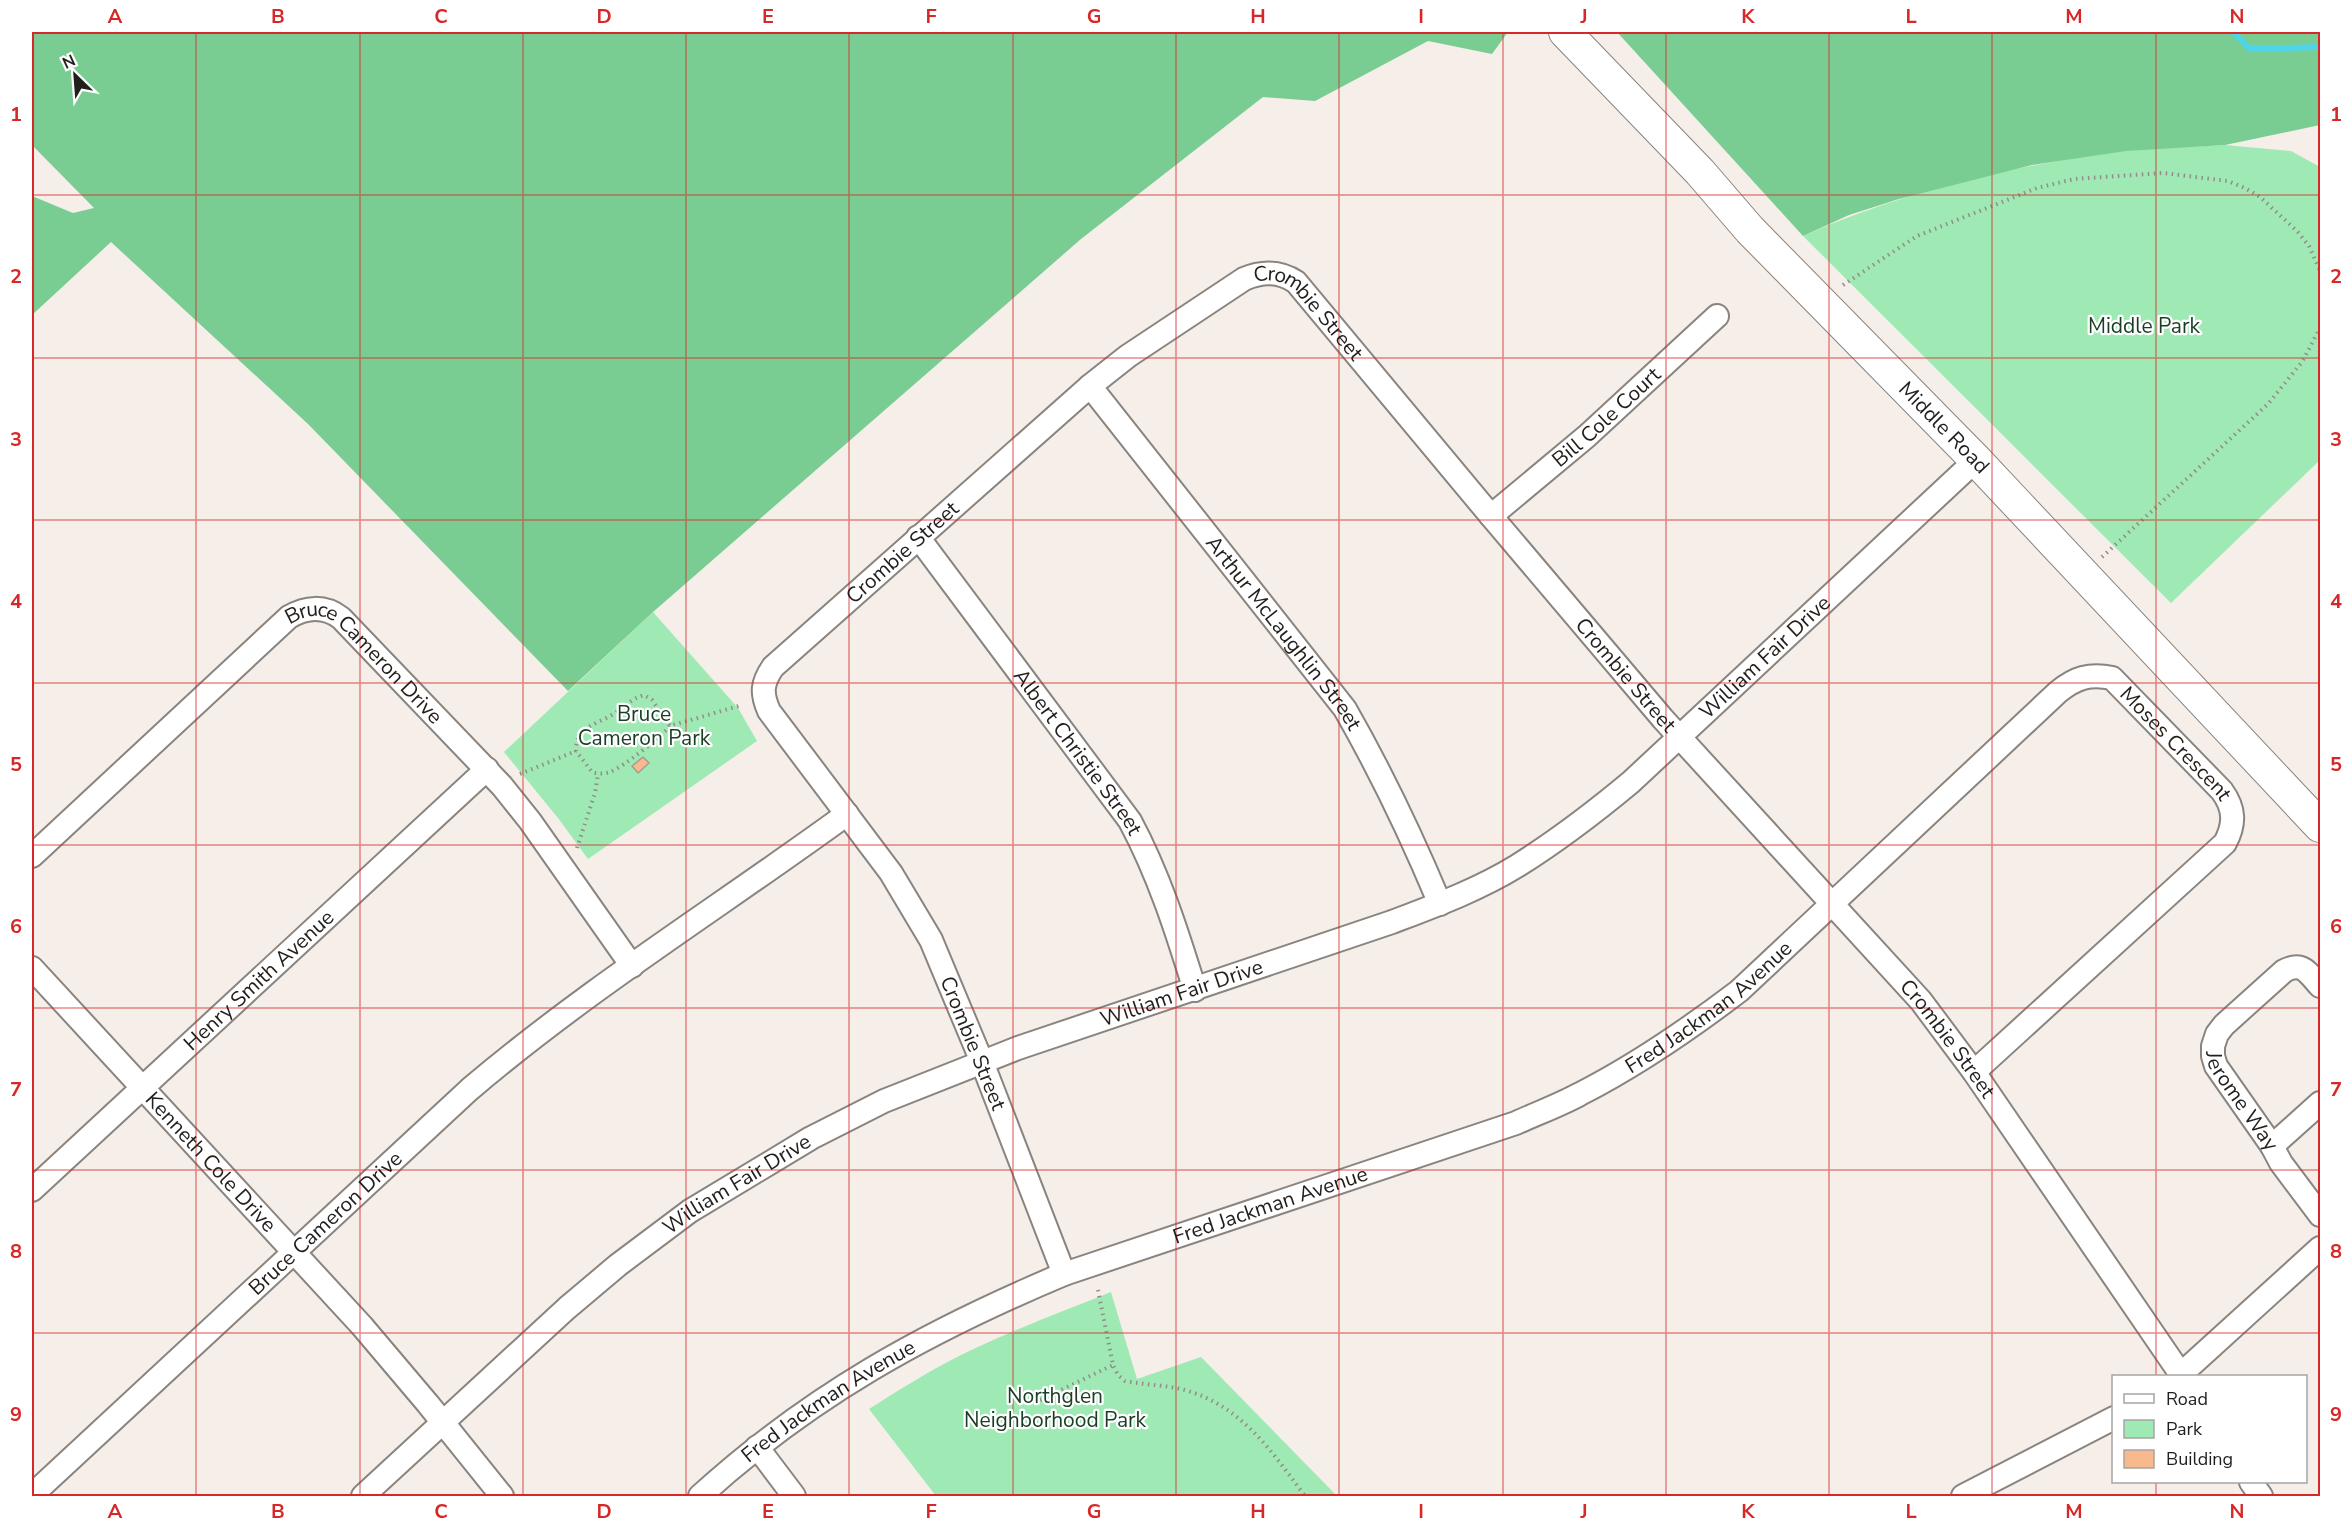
<svg xmlns="http://www.w3.org/2000/svg" width="2352" height="1528" font-family="'Nunito Sans',sans-serif">
<rect width="100%" height="100%" fill="#f5eee9"/>
<path fill="#9feab4" d="M2225,145L2291,151L2320,167V460L2171,603L1803,236C1905,191 2014,165 2124,151C2158,147 2191,147 2225,145Z
M653,612L738,708L757,741L588,859L558,818L504,752Z
M1111,1292L1137,1379L1201,1357L1337,1496H936L869,1409C899,1390 929,1371 961,1355C1010,1331 1061,1312 1111,1292Z"/>
<path fill="#7acd92" d="M32,32H1508L1492,54L1428,41L1315,101L1263,97L1081,239L653,612L568,691L308,424L111,242L32,315V196L73,213L94,208L32,145Z
M1617,32H2320V125L2225,145L2126,151L2032,165L1899,199L1849,215L1803,236Z"/>
<g fill="none" stroke-linecap="round" stroke-linejoin="round">
<path stroke="#4fd5e9" stroke-width="6" d="M2233,32L2250,49L2320,47"/>
</g>
<path fill="#f8ba8c" stroke="#a39c97" stroke-width="1.5" d="M643,757L649,763L638,773L632,766Z"/>
<g fill="none" stroke-linecap="round" stroke-linejoin="round">
<g stroke="#8a847f" stroke-width="26">
<g id="street">
<path id="s1" d="M1090,386L1345,709C1381,772 1412,837 1440,904"/>
<path id="s2" d="M1491,516L1587,436L1717,316"/>
<path id="s3" d="M918,537L1130,821C1159,875 1177,932 1195,990"/>
<path id="s4" d="M32,856L289,617C306,607 324,605 341,618L502,786L530,821L632,966"/>
<path id="s5" d="M32,968L362,1326L428,1404L502,1496"/>
<path id="s6" d="M2320,986C2308,973 2303,961 2284,971L2224,1025L2217,1034L2213,1046V1056L2216,1066L2272,1146L2281,1163L2320,1215"/>
<path d="M2272,1146L2320,1103"/>
<path id="s7" d="M32,1190L487,769"/>
<path id="s8" d="M1064,1274L982,1062L931,940L891,873L769,711C761,693 762,683 773,667L1090,386L1128,356L1244,279C1263,271 1279,271 1296,282L1491,516L1663,719L1921,1001L1974,1072L2182,1376"/>
<path d="M2179,1376L2320,1248"/>
<path d="M757,1447L794,1496"/>
<path d="M2251,1482L2261,1496"/>
<path id="s9" d="M32,1495L470,1089C589,988 721,906 847,814"/>
<path id="s10" d="M363,1496L567,1308L618,1265L690,1211L811,1138L884,1101L1018,1048L1392,922C1434,906 1478,890 1517,866C1557,841 1595,812 1631,782L1976,460"/>
<path id="s11" d="M700,1496C811,1395 926,1332 1064,1274L1516,1123C1538,1113 1560,1105 1580,1094C1637,1065 1689,1029 1739,991L2058,692C2075,678 2090,673 2112,678L2222,791C2235,809 2235,824 2225,843L1974,1072"/>
<path d="M1963,1496L2114,1418"/>
</g>
</g>
<g stroke="#8a847f" stroke-width="34">
<g id="secondary">
<path id="s12" d="M1565,32L1700,172L1750,230L1976,460L2320,826"/>
</g>
</g>
<path stroke="#928d8a" stroke-width="4" stroke-dasharray="1.5 4.5" stroke-linecap="butt" d="M1843,285L1917,236L2037,188L2074,179L2163,173L2228,181L2245,188L2260,197L2297,231L2309,246L2320,271
M2102,557L2268,404L2302,362L2320,328
M670,726C662,736 622,768 610,772C604,774 598,774 592,772L576,751C575,726 599,724 615,713C626,706 631,699 644,695L652,700L670,726L742,705
M520,774L576,751
M577,848L595,793L598,774
M1098,1290L1113,1365L1118,1375L1125,1381C1145,1385 1166,1385 1185,1390C1242,1406 1272,1452 1305,1496
M1040,1400L1113,1365"/>
<use href="#street" stroke="#fff" stroke-width="22"/>
<use href="#secondary" stroke="#fff" stroke-width="32"/>
</g>
<path fill="none" stroke="#d62828" stroke-width="1.5" stroke-opacity="0.55" d="M196,32V1496M360,32V1496M523,32V1496M686,32V1496M849,32V1496M1013,32V1496M1176,32V1496M1339,32V1496M1503,32V1496M1666,32V1496M1829,32V1496M1992,32V1496M2156,32V1376M32,195H2320M32,358H2320M32,520H2320M32,683H2320M32,845H2320M32,1008H2320M32,1170H2320M32,1333H2320M2156,1482V1496"/>
<g text-anchor="middle" stroke-width="4.5" stroke-linejoin="round" paint-order="stroke">
<g font-size="21" fill="#211e1c" stroke="#fff">
<text dy="7" stroke="none"><textPath href="#s8" startOffset="1380">Crombie Street</textPath></text>
<text dy="7" stroke="none"><textPath href="#s2" startOffset="152">Bill Cole Court</textPath></text>
<text dy="7" stroke="none"><textPath href="#s12" startOffset="548">Middle Road</textPath></text>
<text dy="7" stroke="none"><textPath href="#s8" startOffset="860">Crombie Street</textPath></text>
<text dy="7" stroke="none"><textPath href="#s1" startOffset="314">Arthur McLaughlin Street</textPath></text>
<text dy="7" stroke="none"><textPath href="#s10" startOffset="1658">William Fair Drive</textPath></text>
<text dy="7" stroke="none"><textPath href="#s8" startOffset="1866">Crombie Street</textPath></text>
<text dy="7" stroke="none"><textPath href="#s4" startOffset="448">Bruce Cameron Drive</textPath></text>
<text dy="7" stroke="none"><textPath href="#s11" startOffset="1752">Moses Crescent</textPath></text>
<text dy="7" stroke="none"><textPath href="#s3" startOffset="268">Albert Christie Street</textPath></text>
<text dy="7" stroke="none"><textPath href="#s7" startOffset="309">Henry Smith Avenue</textPath></text>
<text dy="7" stroke="none"><textPath href="#s10" startOffset="974">William Fair Drive</textPath></text>
<text dy="7" stroke="none"><textPath href="#s11" startOffset="1131">Fred Jackman Avenue</textPath></text>
<text dy="7" stroke="none"><textPath href="#s8" startOffset="2352">Crombie Street</textPath></text>
<text transform="translate(973 1043) rotate(68)" y="7">Crombie Street</text>
<text dy="7" stroke="none"><textPath href="#s6" startOffset="212">Jerome Way</textPath></text>
<text dy="7" stroke="none"><textPath href="#s5" startOffset="264">Kenneth Cole Drive</textPath></text>
<text dy="7" stroke="none"><textPath href="#s10" startOffset="488">William Fair Drive</textPath></text>
<text dy="7" stroke="none"><textPath href="#s11" startOffset="646">Fred Jackman Avenue</textPath></text>
<text dy="7" stroke="none"><textPath href="#s9" startOffset="400">Bruce Cameron Drive</textPath></text>
<text dy="7" stroke="none"><textPath href="#s11" startOffset="160">Fred Jackman Avenue</textPath></text>
</g>
<g font-size="21" fill="#1a3d25" stroke="#fff">
<text x="2144" y="333">Middle Park</text>
<text x="644" y="721">Bruce<tspan x="644" dy="24">Cameron Park</tspan></text>
<text x="1055" y="1403">Northglen<tspan x="1055" dy="24">Neighborhood Park</tspan></text>
</g>
</g>
<rect width="2352" height="1528" fill="none" stroke="#ffffff" stroke-width="66"/>
<rect x="2112" y="1375" width="195" height="108" fill="#ffffff" stroke="#a6a5a4" stroke-width="1.5"/>
<rect x="2124" y="1394" width="30" height="9" fill="#ffffff" stroke="#a6a5a4" stroke-width="1.5"/>
<text x="2166" y="1405" font-size="18" fill="#211e1c">Road</text>
<rect x="2124" y="1420" width="30" height="18" fill="#9feab4" stroke="#a6a5a4" stroke-width="1.5"/>
<text x="2166" y="1435" font-size="18" fill="#211e1c">Park</text>
<rect x="2124" y="1450" width="30" height="18" fill="#f8ba8c" stroke="#a6a5a4" stroke-width="1.5"/>
<text x="2166" y="1465" font-size="18" fill="#211e1c">Building</text>
<g transform="translate(75 75) rotate(335)" stroke="#ffffff" stroke-width="4.5" paint-order="stroke">
<path d="M0-4.5L10 22L0 15L-10 22Z" fill="#211e1c"/>
<text y="-9" font-size="16" font-weight="bold" text-anchor="middle" fill="#211e1c">N</text>
</g>
<rect x="33" y="33" width="2286" height="1462" fill="none" stroke="#d62828" stroke-width="2"/>
<g font-size="20" text-anchor="middle" font-weight="bold" fill="#d62828">
<text x="115" y="23">A</text>
<text x="278" y="23">B</text>
<text x="441" y="23">C</text>
<text x="604" y="23">D</text>
<text x="768" y="23">E</text>
<text x="931" y="23">F</text>
<text x="1094" y="23">G</text>
<text x="1258" y="23">H</text>
<text x="1421" y="23">I</text>
<text x="1584" y="23">J</text>
<text x="1748" y="23">K</text>
<text x="1911" y="23">L</text>
<text x="2074" y="23">M</text>
<text x="2237" y="23">N</text>
<text x="16" y="121">1</text>
<text x="2336" y="121">1</text>
<text x="16" y="283">2</text>
<text x="2336" y="283">2</text>
<text x="16" y="446">3</text>
<text x="2336" y="446">3</text>
<text x="16" y="608">4</text>
<text x="2336" y="608">4</text>
<text x="16" y="771">5</text>
<text x="2336" y="771">5</text>
<text x="16" y="933">6</text>
<text x="2336" y="933">6</text>
<text x="16" y="1096">7</text>
<text x="2336" y="1096">7</text>
<text x="16" y="1258">8</text>
<text x="2336" y="1258">8</text>
<text x="16" y="1421">9</text>
<text x="2336" y="1421">9</text>
<text x="115" y="1518">A</text>
<text x="278" y="1518">B</text>
<text x="441" y="1518">C</text>
<text x="604" y="1518">D</text>
<text x="768" y="1518">E</text>
<text x="931" y="1518">F</text>
<text x="1094" y="1518">G</text>
<text x="1258" y="1518">H</text>
<text x="1421" y="1518">I</text>
<text x="1584" y="1518">J</text>
<text x="1748" y="1518">K</text>
<text x="1911" y="1518">L</text>
<text x="2074" y="1518">M</text>
<text x="2237" y="1518">N</text>
</g>
</svg>
